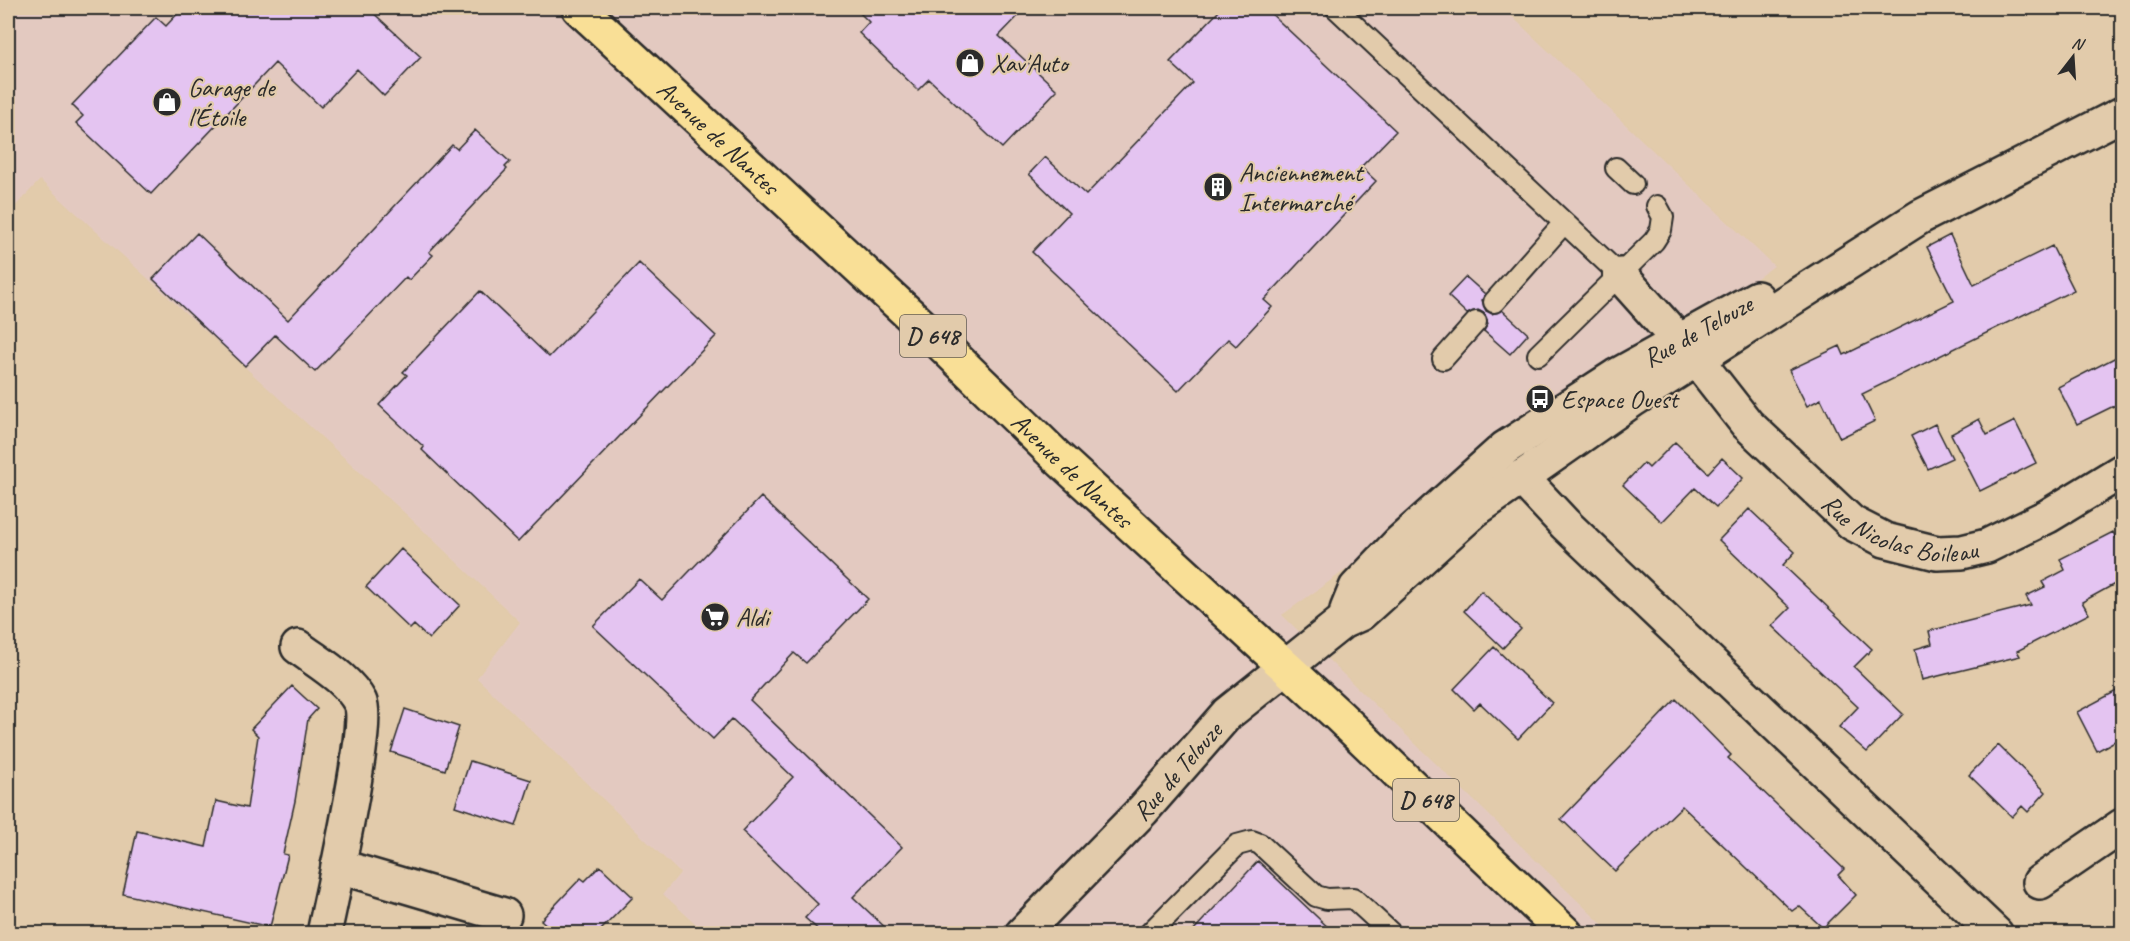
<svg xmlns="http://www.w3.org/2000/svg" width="2130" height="941" font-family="Caveat,sans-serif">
<rect width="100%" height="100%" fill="#e2cbab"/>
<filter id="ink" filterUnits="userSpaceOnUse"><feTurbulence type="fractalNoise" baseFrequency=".0167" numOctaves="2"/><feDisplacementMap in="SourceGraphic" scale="12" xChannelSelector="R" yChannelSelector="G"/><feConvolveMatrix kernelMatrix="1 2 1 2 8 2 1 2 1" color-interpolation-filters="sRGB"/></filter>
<g filter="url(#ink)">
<path fill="#e3c9c0" d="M8,8H1503L1774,266L1282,615L1611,933L707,934L663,894L680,873L477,678L520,622L407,515L40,180L8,214Z"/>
<path fill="#e4c4f1" stroke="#2b2b2b" stroke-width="1.5" d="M183,8H368L421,57L384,96L357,69L321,107L275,63L151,194L76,123L83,116L72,105L156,17L166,26Z
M855,8H1026L999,36L1057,90L1002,148L929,79L918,90L859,33L869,22Z
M1222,8H1265L1396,131L1361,167L1376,181L1264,300L1272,307L1236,346L1228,339L1178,391L1032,252L1069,213L1029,174L1045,157L1086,195L1193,83L1170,62Z
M475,130L510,162L505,167L507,169L429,252L433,255L409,280L406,277L315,372L275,335L245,366L153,279L197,233L288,320L452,145L457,149Z
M1950,235L1974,285L2052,246L2074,290L1862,394L1875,421L1840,438L1821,399L1807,406L1789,370L1840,346L1844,355L1954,301L1927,247Z
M639,263L716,336L518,542L422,450L424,447L379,405L407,375L403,372L480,291L549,357Z
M1466,277L1485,294L1482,300L1486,311L1492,314L1502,310L1528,334L1510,354L1484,331L1488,324L1484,313L1478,310L1467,314L1448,296Z
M2122,354V402L2077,424L2058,387Z
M1979,419L1987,435L2015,421L2036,463L1980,491L1951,434Z
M1935,424L1952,458L1928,469L1911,436Z
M1675,442L1708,473L1722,458L1743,478L1716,507L1695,488L1662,522L1623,485L1644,463L1649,468Z
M761,497L868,599L806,663L794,653L750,700L902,847L853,897L891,933H822L805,918L818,904L742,831L793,777L732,719L713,739L593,626L639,579L662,600Z
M1749,509L1795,552L1783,565L1872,649L1854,667L1903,714L1867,752L1839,727L1858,707L1772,626L1790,608L1719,540Z
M2113,532L2122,550V580L2082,602L2089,614L2017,651L2020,656L1922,680L1915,649L1932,644L1929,631L2031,605L2026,596L2045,587L2042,582L2065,570L2060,559Z
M401,549L460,605L429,639L414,625L410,629L366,587Z
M1481,591L1521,629L1503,648L1464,611Z
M1494,647L1552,703L1518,739L1480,703L1474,709L1454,689Z
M292,686L317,709L308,719L295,801L283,854L288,855L270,927L123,894L137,831L206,847L216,801L247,808L258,736L251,729Z
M2122,688V737L2097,751L2077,712Z
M1676,699L1731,755L1728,758L1844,869L1838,875L1856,895L1823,928L1799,906L1792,911L1682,806L1615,871L1561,819Z
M405,709L459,727L445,770L391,752Z
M1998,745L2046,792L2028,812L2022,806L2012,817L1969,775Z
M470,761L531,780L516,826L455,806Z
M1258,861L1334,933H1191Z
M600,866L633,897L598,933H556L541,920L581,878L585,881Z"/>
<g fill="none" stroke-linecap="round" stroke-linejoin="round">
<g stroke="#2b2b2b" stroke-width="24">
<path id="service" d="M1336,8L1620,275
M1616,168L1633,184
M1494,302L1564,223
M1538,355L1654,241L1661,230L1663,217L1657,206
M1443,359L1476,322
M1149,934L1237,845L1252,841L1260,844L1316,896L1327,899L1353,898L1392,934"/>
</g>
<g stroke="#2b2b2b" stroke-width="38">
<g id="minor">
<path id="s1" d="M1620,275L1704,369L1747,424L1852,523L1885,540L1937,553L1962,552L1987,546L2048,516L2122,471"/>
<path d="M1521,477L1565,524L1996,934"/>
<path d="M298,647C319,663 347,678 360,702C371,723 331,899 324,934"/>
<path d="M338,866L504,915"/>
<path d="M2040,882L2122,826"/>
</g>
</g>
<g stroke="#2b2b2b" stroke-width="38">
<g id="tertiary">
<path id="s2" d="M1347,610L1356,588L1400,542L1505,448L1616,376L1757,298"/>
<path id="s3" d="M1022,934L1143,810L1227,714L1342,622L1360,614L1475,510L1634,399L1920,217L2122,114"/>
</g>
</g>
<g stroke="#2b2b2b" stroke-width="38">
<g id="primary">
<path id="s4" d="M579,8L934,337L1057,457L1339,716L1566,934"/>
</g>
</g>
<use href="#service" stroke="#e2cbab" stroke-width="20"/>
<use href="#minor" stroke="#e2cbab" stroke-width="33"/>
<use href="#tertiary" stroke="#e2cbab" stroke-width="33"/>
<use href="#primary" stroke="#f9df96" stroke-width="33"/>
</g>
</g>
<defs>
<g id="shop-disc" transform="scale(1.5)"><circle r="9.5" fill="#2b2b2b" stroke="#e2cbab"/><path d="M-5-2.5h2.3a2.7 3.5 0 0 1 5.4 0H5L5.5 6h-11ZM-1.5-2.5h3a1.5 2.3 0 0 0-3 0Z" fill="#fff"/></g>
<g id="building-disc" transform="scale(1.5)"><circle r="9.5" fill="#2b2b2b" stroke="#e2cbab"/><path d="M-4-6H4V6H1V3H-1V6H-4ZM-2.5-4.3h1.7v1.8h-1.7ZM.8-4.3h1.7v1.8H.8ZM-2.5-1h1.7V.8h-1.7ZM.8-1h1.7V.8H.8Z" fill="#fff"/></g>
<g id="bus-disc" transform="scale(1.5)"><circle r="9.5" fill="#2b2b2b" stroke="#e2cbab"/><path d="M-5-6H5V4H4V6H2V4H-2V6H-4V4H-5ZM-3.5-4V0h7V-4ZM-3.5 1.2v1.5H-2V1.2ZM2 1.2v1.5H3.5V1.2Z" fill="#fff"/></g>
<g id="supermarket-disc" transform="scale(1.5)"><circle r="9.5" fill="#2b2b2b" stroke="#e2cbab"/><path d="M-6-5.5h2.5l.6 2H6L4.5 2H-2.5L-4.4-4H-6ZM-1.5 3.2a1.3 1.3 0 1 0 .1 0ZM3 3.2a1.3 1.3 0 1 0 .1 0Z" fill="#fff"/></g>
</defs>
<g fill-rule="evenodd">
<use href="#shop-disc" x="970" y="63"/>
<use href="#shop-disc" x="167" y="102"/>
<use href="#building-disc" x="1218" y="187"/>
<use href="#bus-disc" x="1540" y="399"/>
<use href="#supermarket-disc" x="715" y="617"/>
</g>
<g text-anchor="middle" stroke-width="4.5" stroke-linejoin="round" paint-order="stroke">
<g fill="#e2cbab" stroke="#625b51" stroke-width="1.5">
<rect x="900" y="315" width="66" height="42" rx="4.5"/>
<rect x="1393" y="779" width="66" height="42" rx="4.5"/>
</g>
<g font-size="24" font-weight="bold" fill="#2b2b2b">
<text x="933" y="344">D 648</text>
<text x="1426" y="808">D 648</text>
</g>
<g font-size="26" fill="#2b2b2b" stroke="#e2cbab" text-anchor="start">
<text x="991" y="72">Xav'Auto</text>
<text x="188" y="96">Garage de<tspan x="188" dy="30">l'Étoile</tspan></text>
<text x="1239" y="181">Anciennement<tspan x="1239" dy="30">Intermarché</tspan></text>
<text x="1561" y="408">Espace Ouest</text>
<text x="736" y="626">Aldi</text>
</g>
<g font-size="26" fill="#2b2b2b" stroke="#e2cbab">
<text dy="9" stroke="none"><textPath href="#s4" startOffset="190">Avenue de Nantes</textPath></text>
<text dy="9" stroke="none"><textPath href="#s2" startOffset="454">Rue de Telouze</textPath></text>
<text dy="9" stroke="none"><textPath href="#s4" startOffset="676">Avenue de Nantes</textPath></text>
<text dy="9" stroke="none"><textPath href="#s1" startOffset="388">Rue Nicolas Boileau</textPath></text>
<text dy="9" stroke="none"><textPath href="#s3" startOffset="225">Rue de Telouze</textPath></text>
</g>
</g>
<rect width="2130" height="941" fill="none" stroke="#e2cbab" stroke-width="30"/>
<rect x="15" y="15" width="2100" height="911" fill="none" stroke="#2b2b2b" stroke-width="2" filter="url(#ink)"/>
<g transform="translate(2073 57) rotate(17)" stroke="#e2cbab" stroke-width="4.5" paint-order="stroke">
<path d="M0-4.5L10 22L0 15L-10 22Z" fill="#2b2b2b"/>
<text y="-9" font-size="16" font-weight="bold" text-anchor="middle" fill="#2b2b2b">N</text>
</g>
</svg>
